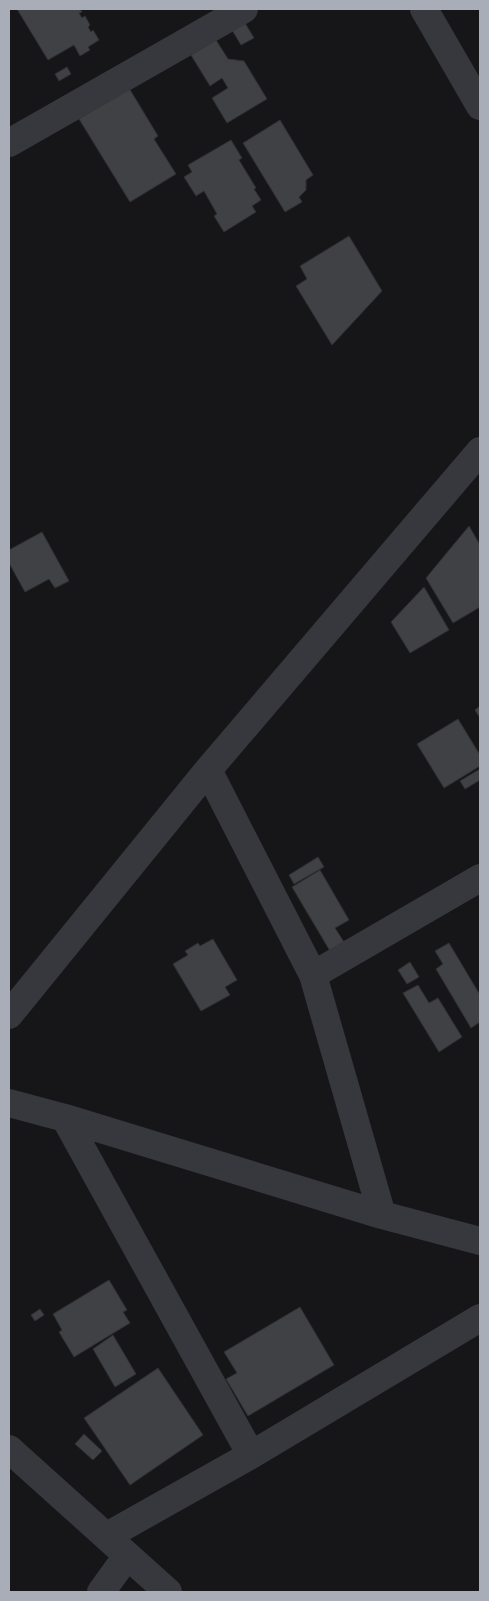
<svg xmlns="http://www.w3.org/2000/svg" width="489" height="1601" font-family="Rubik,sans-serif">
<rect width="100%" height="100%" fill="#161618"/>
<path fill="#404145" stroke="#303034" d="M17,9H80L82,12L79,13L82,18L85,16L90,25L88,27L91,32L93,30L99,40L88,47L90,50L80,56L74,45L48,60Z
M245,23L254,38L241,45L232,30Z
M216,40L228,59L244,61L267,99L227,123L212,98L228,88L222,78L210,86L191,55Z
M67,67L71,74L59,81L55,74Z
M129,88L158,136L154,139L176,174L130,202L79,119Z
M280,120L313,175L306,180V190L299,197L302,202L285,212L243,143Z
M231,140L242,158L239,160L256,188L254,189L261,200L252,206L256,212L224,232L214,216L217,214L204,191L196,196L184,177L192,172L188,165Z
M349,236L382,291L332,345L296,286L307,279L300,266Z
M469,526L480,545V607L453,623L426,578Z
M42,532L69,581L55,588L49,579L25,592L9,563V550Z
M424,587L449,630L410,653L391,622Z
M480,706V718L475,710Z
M458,719L480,755V766L444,788L417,744Z
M480,769V780L465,789L460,781Z
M318,857L324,867L294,884L289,875Z
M320,870L349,920L335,928L344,942L330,951L292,887Z
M213,939L237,980L225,987L230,995L201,1011L173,964L188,955L185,951L198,943L200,946Z
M449,943L480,995V1022L471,1028L436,969L443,964L435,951Z
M410,962L419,977L407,984L398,970Z
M418,985L429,1003L438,998L462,1037L439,1052L403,993Z
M109,1280L127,1310L123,1312L130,1323L74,1357L59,1332L62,1330L53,1314Z
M300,1307L334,1365L248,1416L226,1379L237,1373L224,1352Z
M40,1309L44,1315L35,1321L31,1315Z
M113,1335L136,1374L115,1387L93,1349Z
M158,1368L203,1435L130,1485L84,1418Z
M84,1434L102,1451L93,1460L75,1444Z"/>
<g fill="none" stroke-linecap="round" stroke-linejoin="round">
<path stroke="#37383d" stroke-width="28" d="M424,9L480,106
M9,143L244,9
M208,770L313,975L382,1215
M313,975L480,878
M9,1015L208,770L480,451
M9,1103L65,1118L382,1215L480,1241
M65,1118L251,1455
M9,1449L168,1592
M107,1536L251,1455L480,1318
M101,1592L127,1556"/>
</g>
<rect width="489" height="1601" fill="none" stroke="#a8adb8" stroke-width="20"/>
</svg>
